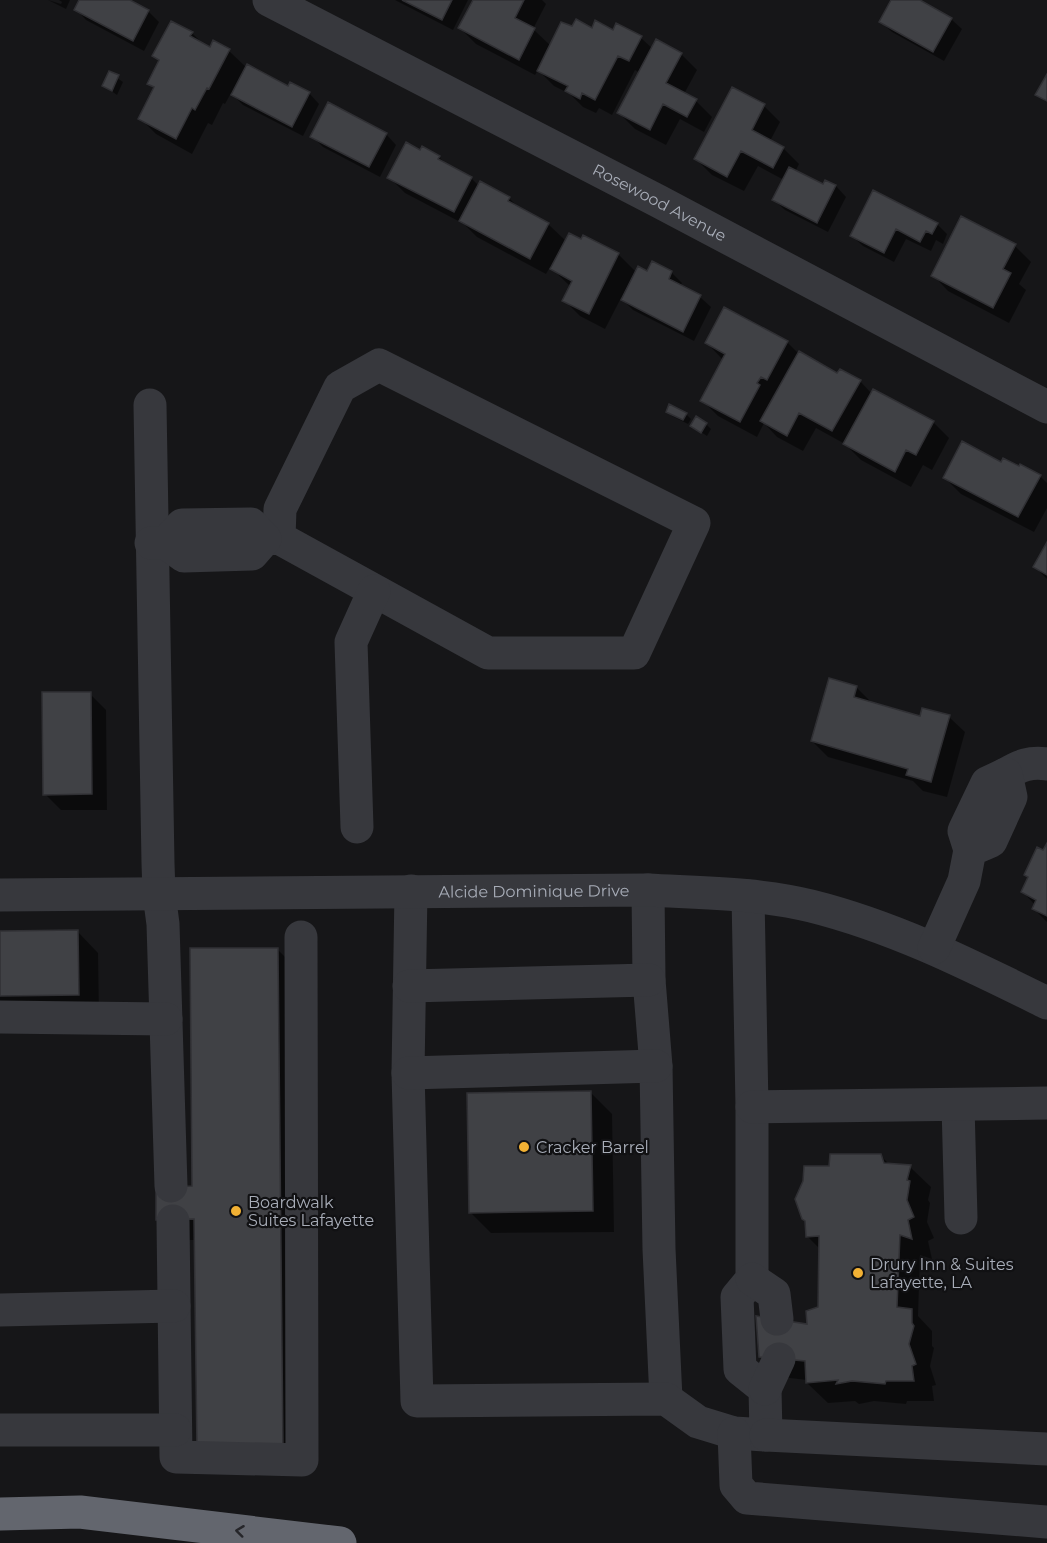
<svg xmlns="http://www.w3.org/2000/svg" width="1047" height="1543" font-family="Montserrat,sans-serif">
<rect width="100%" height="100%" fill="#161618"/>
<path fill="#0007" d="M48,0L61,4L62,2L59,0H70L66,9Z
M81,0H127L148,11L159,22L144,51L86,20L76,9Z
M395,0H468L453,30Z
M474,0H542L546,4L533,29L551,46L573,28L613,32L617,25L641,38L653,49L681,54L697,70L684,94L696,101L712,117L704,132L680,119L666,145L635,129L619,113L640,73L635,70L612,115L599,108L596,113L583,107L570,94L554,86L538,70L535,75L476,44L460,28Z
M893,0H917L951,19L962,29L944,61L892,32L881,22Z
M192,33L204,45L210,49L229,51L247,68L289,88L309,93L319,104L303,136L243,105L231,93L225,104L223,103L212,125L208,123L192,154L156,134L140,118L155,89L149,84L160,62L154,56Z
M110,73L123,82L117,95L104,86Z
M733,89L764,106L780,122L770,141L783,148L799,164L795,172L823,186L826,182L836,186L846,197L828,232L785,210L774,200L784,180L758,166L744,191L712,175L696,159Z
M386,134L396,145L380,177L323,147L312,136Z
M421,152L439,157L448,166L471,178L479,186L509,198L520,209L548,224L566,241H581L584,237L619,255L636,272L648,273L653,263L672,273L682,283L680,287L700,297L711,307L694,341L633,310L621,298L605,329L580,316L564,300L571,287L550,267L546,274L477,237L464,224L405,193L389,177Z
M874,192L937,224L947,234L943,244L936,240L931,251L906,239L894,262L863,246L852,236Z
M962,218L1015,246L1031,262L1019,284L1026,290L1009,323L948,291L933,275Z
M787,342L799,354L838,375L860,381L872,394L933,422L949,438L932,470L923,465L911,487L861,460L845,444L816,428L803,451L777,437L764,423L757,437L718,416L702,400L723,360L707,343Z
M667,411L686,414L691,419L688,424L672,416Z
M706,424L711,429L707,436L692,426Z
M1002,464L1040,476L1047,483V508L1034,532L961,494L945,478Z
M1047,545V579L1035,567Z
M856,687L872,703L921,717H949L965,732L947,797L923,791L913,781L828,757L812,741Z
M90,694L106,710L107,810H61L45,794Z
M1047,846V922L1034,909L1035,905L1023,892Z
M0,932H78L98,953L99,1015L0,1017Z
M277,949L298,970L303,1471H219L196,1240H179L193,1188Z
M591,1093L612,1114L614,1232L491,1233L470,1212Z
M881,1156L890,1165L910,1167L931,1187L928,1200L930,1203L927,1222L934,1238L928,1241L932,1259L920,1255L918,1316L932,1331V1346L934,1348L930,1366L936,1385L932,1386L934,1401H907L906,1404L874,1401L859,1404L855,1401L828,1403L807,1383V1380L781,1377L760,1356L809,1326L819,1309L820,1249L807,1236L831,1168Z"/>
<path fill="#404145" stroke="#303034" stroke-width="1.5" d="M79,0H130L149,10L133,41L74,10Z
M402,0H452L442,20Z
M473,0H524L515,18L535,28L519,60L458,28Z
M891,0H920L952,18L933,52L879,22Z
M576,19L592,28L595,20L613,30L616,23L642,36L629,61L618,56L595,100L582,93L580,99L565,91L568,86L537,71L561,22L572,26Z
M171,21L193,32L190,36L210,47L213,40L230,49L209,89L207,88L195,110L192,108L176,139L138,119L154,87L147,84L159,60L152,56Z
M656,39L682,53L666,83L697,99L687,117L663,104L650,130L617,113Z
M247,64L288,86L290,82L310,92L292,127L231,95Z
M109,71L119,75L112,91L102,86Z
M1047,74V101L1035,95Z
M732,87L765,104L752,130L784,147L773,168L741,151L727,177L694,159Z
M328,102L387,133L369,167L310,137Z
M406,142L420,150L422,146L440,156L438,159L472,177L454,212L387,178Z
M789,167L823,184L825,180L836,185L817,223L772,200Z
M480,181L510,197L508,201L549,223L530,259L459,221Z
M873,190L938,223L932,234L926,231L920,242L896,229L884,253L850,236Z
M961,216L1016,244L1003,269L1011,273L993,308L931,276Z
M569,233L581,239L583,235L619,253L589,314L562,301L572,281L550,269Z
M652,261L672,271L669,279L701,295L683,332L621,300L638,266L647,271Z
M724,307L788,341L767,380L761,377L757,383L760,385L740,422L700,401L725,354L705,343Z
M799,351L837,373L840,369L861,380L832,431L799,413L787,436L760,421Z
M873,389L934,421L916,455L906,450L895,472L843,444Z
M669,404L687,413L683,420L666,412Z
M696,416L707,423L701,433L690,426Z
M962,441L1001,462L1003,458L1019,466L1020,464L1041,475L1018,517L943,478Z
M1047,542V575L1033,567Z
M829,678L857,686L854,697L920,716L922,708L950,715L931,782L906,775L908,769L811,741Z
M42,692H91L92,794L43,795Z
M1047,843V916L1032,909L1036,900L1021,892L1028,877L1024,875L1037,847L1043,850Z
M78,930L79,995L0,996V931Z
M190,948H278L283,1450L197,1451L194,1219L156,1220V1187L192,1186Z
M591,1091L593,1211L469,1213L467,1093Z
M830,1154H881L884,1163L911,1165L907,1180L910,1181L907,1200L914,1217L908,1220L912,1239L900,1235L897,1307L912,1309V1323L914,1326L909,1344L916,1364L912,1366L914,1381H886L885,1384L852,1381L836,1384L838,1380L806,1383L805,1361L759,1357L756,1316L807,1324L806,1311L818,1307L819,1236L806,1237L805,1221L802,1219L795,1199L803,1181L804,1166H829Z"/>
<g fill="none" stroke-linecap="round" stroke-linejoin="round">
<g stroke="#37383d" stroke-width="33">
<path id="s1" d="M269,0L658,201L1047,407"/>
<path d="M150,405L158,863L159,894L163,924L171,1186"/>
<path d="M265,539L279,538L488,653H634L694,523L379,365L340,387L280,509L279,538"/>
<path d="M151,543H166L184,556L252,554L265,539L251,524L182,525L166,543"/>
<path d="M1006,774C1019,766 1031,761 1047,764"/>
<path d="M357,827L351,642L374,591"/>
<path d="M648,890L649,980L656,1066L659,1249L666,1399"/>
<path d="M411,891L408,1073L417,1401L666,1399L698,1422L734,1433L766,1435L765,1389L740,1369L737,1297L752,1279V1107L748,896"/>
<path id="s2" d="M0,895L648,890C702,893 758,893 811,906C895,927 970,965 1047,1003"/>
<path d="M934,948L964,881L970,850L964,831L987,783L1006,774L1011,797L991,841L970,850"/>
<path d="M409,986L649,980"/>
<path d="M0,1017L166,1019"/>
<path d="M408,1073L656,1066"/>
<path d="M958,1105L961,1218"/>
<path d="M752,1107L1047,1103"/>
<path d="M173,1221L176,1457L302,1460L301,937"/>
<path d="M752,1279L774,1294L777,1319"/>
<path d="M0,1310L174,1306"/>
<path d="M765,1389L779,1359"/>
<path d="M0,1430H175"/>
<path d="M734,1433L736,1485L747,1498L1047,1522"/>
<path d="M766,1435L1047,1449"/>
</g>
<path stroke="#63666e" stroke-width="33" d="M0,1514L80,1512L340,1543"/>
</g>
<defs><path id="oneway-chevron" d="M-2-3.5L2.5 0L-2 3.5" fill="none" stroke-width="1.6" stroke-linecap="round" stroke-linejoin="round" transform="scale(1.5)"/></defs>
<use stroke="#26262a" href="#oneway-chevron" transform="translate(240 1531) rotate(-173)"/>
<g fill="#f2b134" stroke="#111113" stroke-width="2">
<circle cx="524" cy="1147" r="6"/>
<circle cx="236" cy="1211" r="6"/>
<circle cx="858" cy="1273" r="6"/>
</g>
<g text-anchor="middle" stroke-width="4.5" stroke-linejoin="round" paint-order="stroke">
<g font-size="16" fill="#a8adb8" stroke="#111113">
<text dy="6" stroke="none"><textPath href="#s1" startOffset="440">Rosewood Avenue</textPath></text>
<text dy="6" stroke="none"><textPath href="#s2" startOffset="534">Alcide Dominique Drive</textPath></text>
</g>
<g font-size="16" fill="#a8adb8" stroke="#111113" text-anchor="start">
<text x="536" y="1153">Cracker Barrel</text>
<text x="248" y="1208">Boardwalk<tspan x="248" dy="18">Suites Lafayette</tspan></text>
<text x="870" y="1270">Drury Inn &amp; Suites<tspan x="870" dy="18">Lafayette, LA</tspan></text>
</g>
</g>
</svg>
